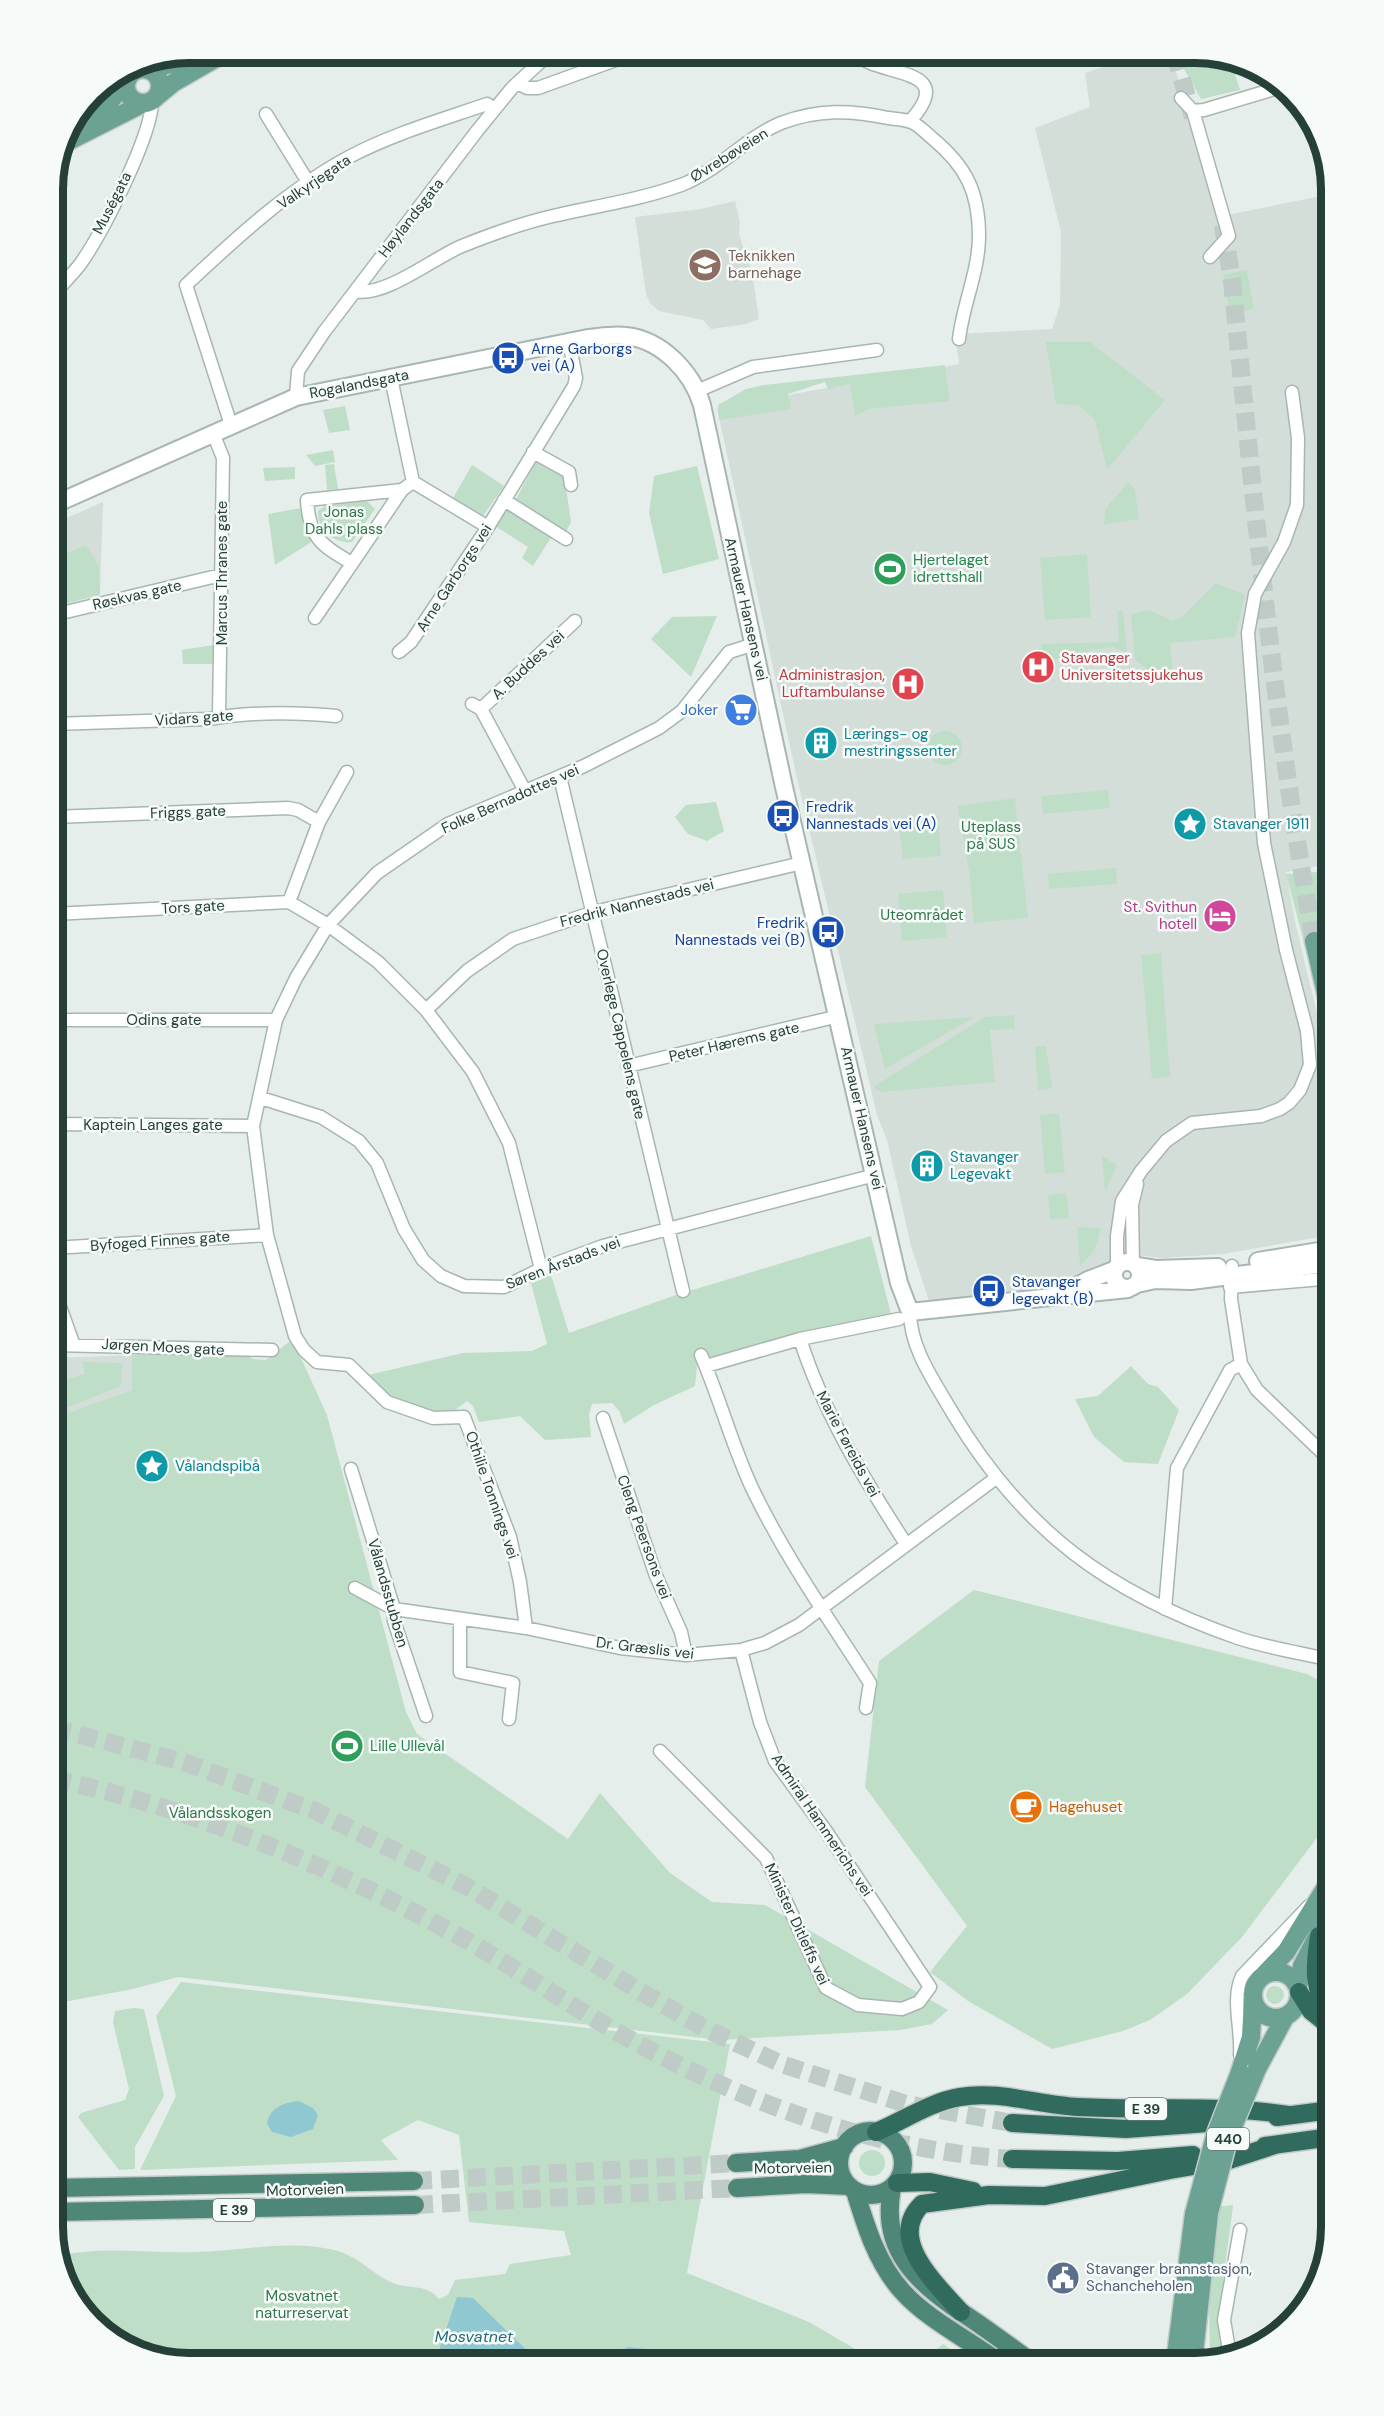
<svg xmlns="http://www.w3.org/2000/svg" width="1384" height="2416" font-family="'DM Sans',sans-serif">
<rect width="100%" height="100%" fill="#e5eeea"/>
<path fill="#d3ded9" d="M1144,53H1169L1227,215L1331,194V821L1316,822L1318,866L1286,872L1296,926L1331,1072V1235L1223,1254L1163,1258L1127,1254L1060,1289L929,1301L911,1246L887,1140L877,1115L796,774L717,408L959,364L955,334L1052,329L1060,305L1061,232L1035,128L1090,107L1085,73Z
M735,201L740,222L739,235L752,272L759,319L746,324L711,329L703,320L659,311L650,303L646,294L635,217L701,209Z
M103,502L100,595L53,607V524Z
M132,1355V1390L53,1418V1358Z
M1331,1932V1999L1325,1982V1950Z"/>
<path fill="#bfdec7" d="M1175,53H1204L1231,62L1240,90L1201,99Z
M1247,270L1254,309L1230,313L1223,275Z
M1046,342H1090L1165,400L1107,470L1095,420L1078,405L1056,404Z
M945,365L950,401L869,409L855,416L850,384L828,389L825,382L788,394L791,409L719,420L718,405L746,389L764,385Z
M345,406L350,430L329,433L323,410Z
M333,450L335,462L315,466L306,455Z
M538,457L564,474L571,522L566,532L515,501Z
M334,464L338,489L327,490L325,465Z
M472,465L504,486L483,516L453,498Z
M697,466L719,559L663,574L649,513L654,476Z
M295,467V479L265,481L263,468Z
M1128,483L1135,489L1139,519L1104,525L1105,509Z
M367,501L375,509L352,542C335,544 317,530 318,511L325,506Z
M301,508L313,541L275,565L268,514Z
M508,509L552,536L533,566L522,558L528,547L495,526Z
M86,545L99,566L100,595L53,606V559Z
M1087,554L1091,617L1045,620L1040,558Z
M1216,583L1245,595L1235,637L1170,643L1173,679L1166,684L1135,660L1131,614L1149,610L1173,621L1183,616Z
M1117,611H1123L1127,653L1113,647L1089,650L1084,657L1042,660L1041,644L1119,642Z
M717,616L691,677L651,639L672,617Z
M214,645L213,664H183L182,650Z
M928 748a17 17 0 1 1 34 0a17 17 0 1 1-34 0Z
M1108,790L1110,808L1043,814L1041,796Z
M1015,798L1028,918L974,923L969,871L958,806Z
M716,802L724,831L707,841L688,834L675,817L686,805Z
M938,815L941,856L903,859L898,822Z
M1316,821H1331V935L1304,943L1286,874L1318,872Z
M1116,868L1117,884L1049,889L1048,874Z
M943,890L947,937L902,941L898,894Z
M1161,953L1170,1077L1152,1079L1141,955Z
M1014,1015L1015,1029L990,1030L995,1082L881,1092L873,1087L985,1017Z
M974,1017L885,1069L874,1024Z
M1046,1046L1052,1088L1038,1090L1035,1047Z
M1059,1113L1065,1172L1045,1174L1040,1115Z
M1102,1156L1117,1165L1105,1192Z
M1066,1193L1069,1218L1050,1219L1048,1195Z
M1077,1227L1101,1228C1097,1245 1094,1255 1080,1265Z
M871,1236L891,1314L800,1332L697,1365L695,1386L654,1405L624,1424L620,1412L612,1403L592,1404L589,1414L591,1437L545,1440L520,1416L479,1422L473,1406L467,1401L455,1410L428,1412L384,1395L368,1375L463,1353L532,1351L547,1344L531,1283L550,1272L569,1333L676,1295Z
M290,1341L295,1345L327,1415L406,1712L417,1734L568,1839L600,1793L670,1873L712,1902L765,1905L948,2010L932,2024L900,2030L719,2040L178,1977L133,1989L53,2004V1418L132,1390V1355H155L168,1350L248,1356L252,1359L266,1360Z
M82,1362L122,1363L121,1386L66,1408L53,1404V1383L85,1374Z
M1131,1366L1148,1384L1158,1387L1179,1410L1158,1464L1124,1462L1094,1437L1075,1399L1098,1396Z
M974,1590L1307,1674L1331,1687V1819L1242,1937L1187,1994L1150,2020L1123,2031L1052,2049L968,2001L930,1972L967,1926L865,1787L879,1661Z
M181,1982L730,2044L687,2273L809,2322L879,2363H180L113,2341L66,2287L59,2256C103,2245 151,2254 196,2252C241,2251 290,2239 334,2250C357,2255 372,2274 393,2283C411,2290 426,2283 439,2299L448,2295L455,2280L505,2274L510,2264L571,2255L564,2231L469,2222L459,2135L418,2120L381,2140L398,2160L140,2170L176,2096L156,2016Z
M1266 1995a9 9 0 1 1 18 0a9 9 0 1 1-18 0Z
M133,2008L144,2009L164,2096L135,2147V2169L119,2170L78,2117L81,2113L125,2100L129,2089L113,2022L115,2011Z
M859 2163a13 13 0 1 1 26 0a13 13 0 1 1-26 0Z
M1233,2205C1229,2244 1214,2321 1224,2357L1210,2360L1209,2299L1215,2207Z
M943,2344L969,2362L971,2363H921Z"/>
<path fill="#8fc8d1" d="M299,2101L313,2108L318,2115L313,2129L291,2137L272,2132L267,2124C270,2107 283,2103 299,2101Z
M457,2297L473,2298L540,2363H432L436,2359Z
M629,2347L682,2353L690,2363H583Z"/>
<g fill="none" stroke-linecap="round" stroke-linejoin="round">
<path stroke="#bfcbc6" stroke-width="18" stroke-dasharray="18 9" stroke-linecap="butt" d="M1174,53L1193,117
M1223,225L1232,281C1254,502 1274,722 1314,941"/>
<path stroke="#bfcbc6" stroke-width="18" stroke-dasharray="18 9" stroke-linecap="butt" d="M414,2181L736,2163
M415,2205L737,2188"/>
<path stroke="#bfcbc6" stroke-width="18" stroke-dasharray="18 9" stroke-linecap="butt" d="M53,1728L184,1762L315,1811L466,1886L643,1993L708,2030L784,2065L906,2104L1012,2123
M53,1779C189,1807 320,1862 442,1927C506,1960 564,2003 626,2037C745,2104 875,2150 1012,2159"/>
<g stroke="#a8b6b1" stroke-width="15">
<path id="minor" d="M855,53C876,78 961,65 910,121
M517,83L527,88H538L635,53
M1181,98L1193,111L1204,110L1281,87
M1193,111L1229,236L1210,257
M266,114L308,182
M355,291C384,298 435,257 462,246C492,234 522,223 553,216C596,206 639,200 681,185C718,171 745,138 781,123C818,109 851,110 888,118C895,119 904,119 911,122C919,125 926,133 932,138C966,166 979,192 979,236C979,271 963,304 959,339
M53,295C62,284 73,274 81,263C102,233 152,136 152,101
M391,378L413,482L488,527
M697,391L753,367L877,350
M296,397L298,371L324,332L477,131L512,88L550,53
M231,425L186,285C236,238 289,189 349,157C392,134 441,120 487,104L495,109
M213,433L223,458L219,716
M533,452L569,472L571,485
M504,500L566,539
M350,562C320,545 309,536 307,500L402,490L413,482
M53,615L221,575
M315,618L402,490
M399,652L411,642L488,527L574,386L576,378L569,341
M472,704L481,709L525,791
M481,709L575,621
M53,724L208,719C249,712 294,712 336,716
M560,777L683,1291
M53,817L288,808L298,810L319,822L289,902
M319,822L347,772
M53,914L289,902L328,925L378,962L426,1010L473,1072L509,1143L541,1269
M426,1010L467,971L513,939L594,912L802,863
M53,1020H276
M628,1066L839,1016
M261,1098L321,1117L359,1141L377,1163L404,1229L423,1260L441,1276L464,1286L504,1287L541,1269L603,1246L875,1175
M53,1124L253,1126
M53,1248L267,1235
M1133,1264L1132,1205L1137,1184
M1117,1266V1236L1122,1201L1141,1171L1166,1141L1192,1123L1261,1116L1280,1109L1289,1103L1300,1090L1310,1065L1307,1031L1286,950L1264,843L1248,633L1255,594L1284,542L1297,505L1298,438L1292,392
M1232,1266L1231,1299L1241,1364L1257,1390L1331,1461
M53,1287L73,1343
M1230,1287L1322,1279L1331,1288
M910,1312C910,1348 934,1381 952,1412C1023,1531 1108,1593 1238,1638C1268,1648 1301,1653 1331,1660
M800,1339C824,1414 864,1479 906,1544
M53,1345L272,1350
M701,1355C720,1399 732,1445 752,1488C785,1557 829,1619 870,1683L866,1708
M706,1366L800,1339L899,1319
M603,1418L656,1576L681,1632L686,1655
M351,1469L394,1609V1621L426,1716
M355,1588L394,1609L526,1628L620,1648L686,1655L741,1650L765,1643L799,1625L996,1478
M1165,1609L1177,1468L1230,1370L1241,1364
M460,1619V1672L513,1683L509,1719
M526,1628L520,1582L510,1537L464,1417L433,1418L387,1402L349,1365L317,1362L304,1350L295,1336L267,1235L253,1126L276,1020L296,978L328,925L377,873L448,824L584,766L659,728L682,711L729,652L755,644
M660,1751L766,1858L826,1988L858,2005L902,2009L919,2002L930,1987L826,1831L775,1761L760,1722L741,1650
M1240,2055C1242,2029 1231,2000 1242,1976L1309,1906
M1230,2356L1224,2320L1240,2230"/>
</g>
<g stroke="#a8b6b1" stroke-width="20">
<path id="tertiary" d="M53,505L296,397L588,338C600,337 614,334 626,336C662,340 692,372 702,405L784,787L899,1283L910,1312L1128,1289
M1258,1261L1331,1249
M1114 1275a13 13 0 1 1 26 0a13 13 0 1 1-26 0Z
M1137,1266L1156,1269L1218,1267
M1137,1284L1155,1280L1191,1281L1331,1263
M1066,1292L1088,1280L1114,1270"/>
</g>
<g stroke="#c2cac7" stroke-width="21">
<path id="primary" d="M126 86a17 17 0 1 1 34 0a17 17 0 1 1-34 0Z
M141,69L178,63L202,53
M156,97L173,83L225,53
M69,127L108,104L128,79
M61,145L144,103
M1314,941L1331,1015
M1253 1995a23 23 0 1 1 46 0a23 23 0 1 1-46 0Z
M1262,1977L1286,1952L1331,1879
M1298,1987L1302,1966L1331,1909
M1257,2069L1285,2017
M1240,2072L1251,2037L1253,2000
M1175,2363L1194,2214
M1193,2363L1209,2213"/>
</g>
<g stroke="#c2cac7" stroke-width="21">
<path id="trunk" d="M839 2163a32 32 0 1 1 64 0a32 32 0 1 1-64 0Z
M736,2163L800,2159L844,2147
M53,2188L414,2181
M737,2188L806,2184L849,2186
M892,2188C880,2249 916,2281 961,2312C986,2328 1009,2346 1033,2363
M855,2191C866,2227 877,2263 902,2291C928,2320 969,2340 1000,2363
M53,2212L415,2205"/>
</g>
<g stroke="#c2cac7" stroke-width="21">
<path id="motorway" d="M1319,1936C1315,1964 1311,1989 1331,2013
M1299,1992L1311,2011L1331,2027
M1277,2117L1331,2110
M1012,2123L1126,2129L1235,2121
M876,2132C903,2121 930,2102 960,2097C999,2090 1038,2105 1078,2107C1148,2111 1219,2104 1288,2115
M1265,2146L1331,2137
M1012,2159L1118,2161L1193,2155
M897,2183L930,2182L973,2191
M961,2312C937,2285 886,2239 922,2204L989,2195L1045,2196L1170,2170L1229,2160L1275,2145"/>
</g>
<use href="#minor" stroke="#fff" stroke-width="12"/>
<use href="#tertiary" stroke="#fff" stroke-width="16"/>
<use href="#primary" stroke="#6ba293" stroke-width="18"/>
<use href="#trunk" stroke="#4e8678" stroke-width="18"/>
<use href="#motorway" stroke="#316b5e" stroke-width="18"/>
<g stroke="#c2cac7" stroke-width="21" stroke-linecap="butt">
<path id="primary-bridge" d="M1209,2213L1229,2136L1257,2069
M1194,2214L1215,2136L1240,2072"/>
</g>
<use href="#primary-bridge" stroke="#6ba293" stroke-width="18"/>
</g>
<defs>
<g id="school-disc" transform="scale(1.725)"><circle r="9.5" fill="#8d6e63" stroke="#f6faf8"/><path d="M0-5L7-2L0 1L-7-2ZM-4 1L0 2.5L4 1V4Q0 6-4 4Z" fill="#fff"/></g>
<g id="bus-disc" transform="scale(1.725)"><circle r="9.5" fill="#1a4fb4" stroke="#f6faf8"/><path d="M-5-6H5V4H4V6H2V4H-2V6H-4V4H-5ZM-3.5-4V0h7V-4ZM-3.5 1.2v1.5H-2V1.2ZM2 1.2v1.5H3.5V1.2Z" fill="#fff"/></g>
<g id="stadium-disc" transform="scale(1.725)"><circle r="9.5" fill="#2e9e5b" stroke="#f6faf8"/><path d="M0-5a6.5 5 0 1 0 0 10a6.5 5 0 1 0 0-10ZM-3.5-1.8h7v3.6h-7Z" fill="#fff"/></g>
<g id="hospital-disc" transform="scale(1.725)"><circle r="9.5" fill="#e0444e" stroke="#f6faf8"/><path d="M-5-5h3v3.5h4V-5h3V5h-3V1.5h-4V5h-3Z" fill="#fff"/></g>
<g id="supermarket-disc" transform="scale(1.725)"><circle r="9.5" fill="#3f7fe0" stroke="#f6faf8"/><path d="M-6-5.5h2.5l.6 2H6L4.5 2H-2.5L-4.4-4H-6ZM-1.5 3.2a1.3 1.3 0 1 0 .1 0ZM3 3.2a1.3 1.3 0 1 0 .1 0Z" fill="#fff"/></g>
<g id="building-disc" transform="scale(1.725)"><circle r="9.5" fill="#0f9aa8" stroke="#f6faf8"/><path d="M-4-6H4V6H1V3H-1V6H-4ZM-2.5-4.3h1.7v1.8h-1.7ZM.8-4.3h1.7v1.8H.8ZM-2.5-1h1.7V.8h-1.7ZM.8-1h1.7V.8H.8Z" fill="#fff"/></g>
<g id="sight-disc" transform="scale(1.725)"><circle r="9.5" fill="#0f9aa8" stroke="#f6faf8"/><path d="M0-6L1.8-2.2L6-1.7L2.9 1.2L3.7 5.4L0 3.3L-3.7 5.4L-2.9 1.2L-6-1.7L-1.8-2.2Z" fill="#fff"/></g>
<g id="hotel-disc" transform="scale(1.725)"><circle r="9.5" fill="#d1479c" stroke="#f6faf8"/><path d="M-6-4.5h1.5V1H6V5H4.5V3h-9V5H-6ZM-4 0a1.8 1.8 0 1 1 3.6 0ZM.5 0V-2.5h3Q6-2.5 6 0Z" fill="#fff"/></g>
<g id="cafe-disc" transform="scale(1.725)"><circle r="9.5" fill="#e8710a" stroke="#f6faf8"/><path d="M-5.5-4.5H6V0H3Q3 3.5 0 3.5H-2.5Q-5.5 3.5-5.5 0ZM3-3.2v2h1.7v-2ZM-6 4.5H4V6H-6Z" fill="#fff"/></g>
<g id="civic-disc" transform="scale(1.725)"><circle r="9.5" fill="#5c6f8a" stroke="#f6faf8"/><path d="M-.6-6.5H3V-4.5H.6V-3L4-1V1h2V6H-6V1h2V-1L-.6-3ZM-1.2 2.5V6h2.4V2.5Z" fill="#fff"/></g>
</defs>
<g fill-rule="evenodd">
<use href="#school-disc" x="705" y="265"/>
<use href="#bus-disc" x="508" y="358"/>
<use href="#stadium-disc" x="890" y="569"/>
<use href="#hospital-disc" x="1038" y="667"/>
<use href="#hospital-disc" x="908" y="684"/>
<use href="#supermarket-disc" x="741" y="710"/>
<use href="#building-disc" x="821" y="743"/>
<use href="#bus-disc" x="783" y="816"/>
<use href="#sight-disc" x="1190" y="824"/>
<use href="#hotel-disc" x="1220" y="916"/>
<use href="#bus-disc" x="828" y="932"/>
<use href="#building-disc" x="927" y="1166"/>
<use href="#bus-disc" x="989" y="1291"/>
<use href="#sight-disc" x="152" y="1466"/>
<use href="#stadium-disc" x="347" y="1746"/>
<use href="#cafe-disc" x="1026" y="1807"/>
<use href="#civic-disc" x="1063" y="2278"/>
</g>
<g text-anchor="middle" stroke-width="5" stroke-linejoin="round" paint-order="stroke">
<g fill="#f6faf8" stroke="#647872" stroke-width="1.5">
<rect x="1125" y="2098" width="42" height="22" rx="4.5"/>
<rect x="1207" y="2128" width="42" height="22" rx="4.5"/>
<rect x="213" y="2199" width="42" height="22" rx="4.5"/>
</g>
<g font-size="14" font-weight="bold" fill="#254038">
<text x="1146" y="2114">E 39</text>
<text x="1228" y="2144">440</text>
<text x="234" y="2215">E 39</text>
</g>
<g font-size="15" fill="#254038" stroke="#f6faf8">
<text transform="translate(729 155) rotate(-32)" y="5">Øvrebøveien</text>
<text transform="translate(314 182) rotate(-34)" y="5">Valkyrjegata</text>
<text transform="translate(112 203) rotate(-63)" y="5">Muségata</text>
<text transform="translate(411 218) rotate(-52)" y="5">Høylandsgata</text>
<text transform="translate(359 384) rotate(-11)" y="5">Rogalandsgata</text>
<text transform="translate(222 573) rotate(-90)" y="5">Marcus Thranes gate</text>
<text transform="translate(454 578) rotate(-57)" y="5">Arne Garborgs vei</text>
<text transform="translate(137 595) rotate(-13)" y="5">Røskvas gate</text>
<text transform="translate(746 609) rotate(77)" y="5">Armauer Hansens vei</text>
<text transform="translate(528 665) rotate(-43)" y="5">A. Buddes vei</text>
<text transform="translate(194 718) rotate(-4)" y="5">Vidars gate</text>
<text transform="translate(510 799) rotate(-24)" y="5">Folke Bernadottes vei</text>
<text transform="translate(188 812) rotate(-2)" y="5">Friggs gate</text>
<text transform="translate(637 903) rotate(-14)" y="5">Fredrik Nannestads vei</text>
<text transform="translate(193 907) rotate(-3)" y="5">Tors gate</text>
<text x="164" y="1025">Odins gate</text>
<text transform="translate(621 1034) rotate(77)" y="5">Overlege Cappelens gate</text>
<text transform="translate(734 1042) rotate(-13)" y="5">Peter Hærems gate</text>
<text transform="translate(862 1118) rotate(77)" y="5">Armauer Hansens vei</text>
<text x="153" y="1130">Kaptein Langes gate</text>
<text transform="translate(160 1241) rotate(-4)" y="5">Byfoged Finnes gate</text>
<text transform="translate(563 1263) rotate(-21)" y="5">Søren Årstads vei</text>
<text transform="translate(163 1347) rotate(3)" y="5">Jørgen Moes gate</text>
<text transform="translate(848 1444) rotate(62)" y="5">Marie Føreids vei</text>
<text transform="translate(492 1495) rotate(71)" y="5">Othilie Tonnings vei</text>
<text transform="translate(644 1537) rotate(70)" y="5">Cleng Peersons vei</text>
<text transform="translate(388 1593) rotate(74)" y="5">Vålandsstubben</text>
<text transform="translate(645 1648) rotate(7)" y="5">Dr. Græslis vei</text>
<text transform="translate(822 1825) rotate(56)" y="5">Admiral Hammerichs vei</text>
<text transform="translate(797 1924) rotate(65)" y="5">Minister Ditleffs vei</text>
<text transform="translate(793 2168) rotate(-1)" y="5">Motorveien</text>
<text transform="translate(305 2190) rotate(-2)" y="5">Motorveien</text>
</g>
<g font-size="15" fill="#785e54" stroke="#f6faf8" text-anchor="start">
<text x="728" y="261">Teknikken<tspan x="728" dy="17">barnehage</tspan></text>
</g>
<g font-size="15" fill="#164399" stroke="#f6faf8" text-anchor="start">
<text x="531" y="354">Arne Garborgs<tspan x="531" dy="17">vei (A)</tspan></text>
<text x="806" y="812">Fredrik<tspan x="806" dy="17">Nannestads vei (A)</tspan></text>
<text x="805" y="928" text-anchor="end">Fredrik<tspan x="805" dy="17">Nannestads vei (B)</tspan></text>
<text x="1012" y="1287">Stavanger<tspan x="1012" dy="17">legevakt (B)</tspan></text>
</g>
<g font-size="15" fill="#307649" stroke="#f6faf8">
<text x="344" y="517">Jonas<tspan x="344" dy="17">Dahls plass</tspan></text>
<text x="991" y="832">Uteplass<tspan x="991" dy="17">på SUS</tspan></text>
<text x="922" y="920">Uteområdet</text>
<text x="220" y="1818">Vålandsskogen</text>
<text x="302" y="2301">Mosvatnet<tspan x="302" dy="17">naturreservat</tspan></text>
</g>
<g font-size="15" fill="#27864d" stroke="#f6faf8" text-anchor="start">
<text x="913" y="565">Hjertelaget<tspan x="913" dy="17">idrettshall</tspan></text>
<text x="370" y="1751">Lille Ullevål</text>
</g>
<g font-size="15" fill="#be3a42" stroke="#f6faf8" text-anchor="start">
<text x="1061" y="663">Stavanger<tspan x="1061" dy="17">Universitetssjukehus</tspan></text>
<text x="885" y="680" text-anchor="end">Administrasjon,<tspan x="885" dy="17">Luftambulanse</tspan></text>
</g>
<g font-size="15" fill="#366cbe" stroke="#f6faf8" text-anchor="end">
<text x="718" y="715">Joker</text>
</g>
<g font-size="15" fill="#0d838f" stroke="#f6faf8" text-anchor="start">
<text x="844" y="739">Lærings- og<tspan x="844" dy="17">mestringssenter</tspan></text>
<text x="1213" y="829">Stavanger 1911</text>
<text x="950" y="1162">Stavanger<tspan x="950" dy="17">Legevakt</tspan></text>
<text x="175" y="1471">Vålandspibå</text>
</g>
<g font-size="15" fill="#b23c85" stroke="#f6faf8" text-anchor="end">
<text x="1197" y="912">St. Svithun<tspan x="1197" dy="17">hotell</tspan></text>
</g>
<g font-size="15" fill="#c56008" stroke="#f6faf8" text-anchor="start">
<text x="1049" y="1812">Hagehuset</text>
</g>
<g font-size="15" fill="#4e5e75" stroke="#f6faf8" text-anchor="start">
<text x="1086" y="2274">Stavanger brannstasjon,<tspan x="1086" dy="17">Schancheholen</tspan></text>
</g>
<g font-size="16" font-style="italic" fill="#206d7b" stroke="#f6faf8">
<text x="474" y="2342">Mosvatnet</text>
</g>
</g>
<path d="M0 0H1384V2416H0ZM189 63H1195A126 126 0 0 1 1321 189V2227A126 126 0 0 1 1195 2353H189A126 126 0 0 1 63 2227V189A126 126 0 0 1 189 63Z" fill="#f6faf8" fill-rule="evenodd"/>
<path fill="none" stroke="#254038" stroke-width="8" d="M189 63H1195A126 126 0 0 1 1321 189V2227A126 126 0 0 1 1195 2353H189A126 126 0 0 1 63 2227V189A126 126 0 0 1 189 63Z"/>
</svg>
